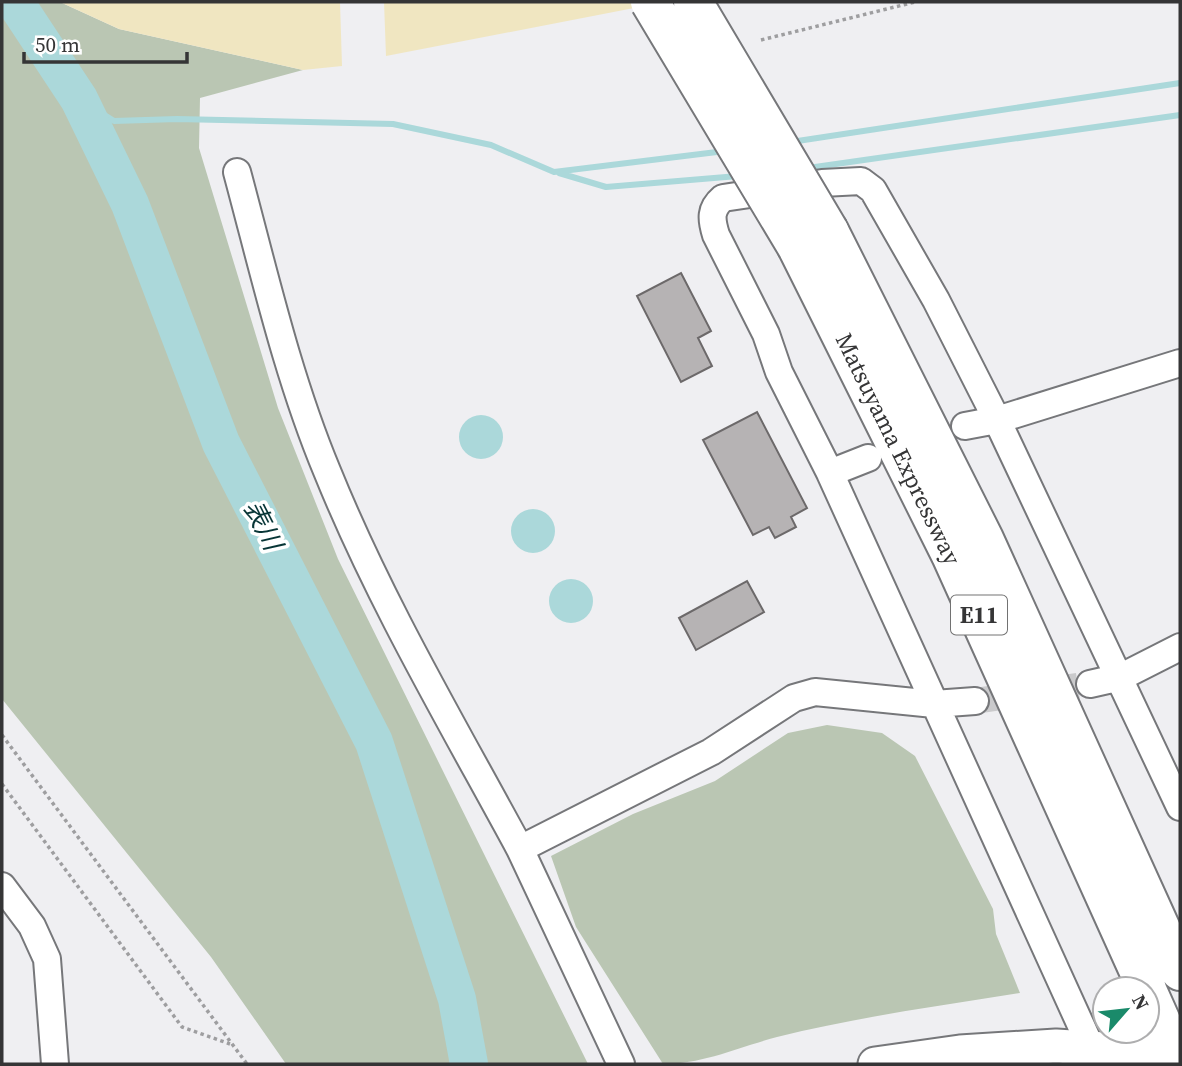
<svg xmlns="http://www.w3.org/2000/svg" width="1182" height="1066" font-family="'Source Serif 4','Noto Sans JP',serif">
<rect width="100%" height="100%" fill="#efeff2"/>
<path fill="#bac6b3" d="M2,2H60L119,29L303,70L200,98L199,148L278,408L338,559L588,1064H286L211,957L2,699Z
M827,725L882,733L915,756L993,909L996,934L1020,993C939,1006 857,1017 777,1037C739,1047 703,1064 663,1064L576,927L551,856L633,814L715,781L788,733Z"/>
<path fill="#f0e6c1" d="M60,2H340L342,66L303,70L119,29Z
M384,2H665L386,56Z"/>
<path fill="#abd8da" d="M459 437a22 22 0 1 1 44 0a22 22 0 1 1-44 0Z
M511 531a22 22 0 1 1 44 0a22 22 0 1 1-44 0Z
M549 601a22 22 0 1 1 44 0a22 22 0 1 1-44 0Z"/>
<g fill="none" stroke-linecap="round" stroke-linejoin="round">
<path stroke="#abd8da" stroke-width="6" d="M79,99L114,121L177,119L393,124L491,145L554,172L725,151
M791,142L1180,83
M808,168L1180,115
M559,173L606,187L738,176"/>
<path stroke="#abd8da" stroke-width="38" d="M15,2L79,99L130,204L221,443L374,742L457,999L469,1064"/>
</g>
<path fill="#b6b3b4" stroke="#6c696a" stroke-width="2" d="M681,273L711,331L698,338L712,366L681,382L637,296Z
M757,412L807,508L791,517L796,527L775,538L769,527L753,535L703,440Z
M747,581L764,612L696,650L679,618Z"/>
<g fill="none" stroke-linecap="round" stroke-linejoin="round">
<path stroke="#cacacc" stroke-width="26" stroke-dasharray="26 13" stroke-linecap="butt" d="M975,701L1090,684"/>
<g stroke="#76777a" stroke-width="30">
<path id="minor" d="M237,172C264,272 287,375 327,471C380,602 453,725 520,849
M965,426L997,420L1180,363
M830,473L868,458
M1090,684L1121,677L1180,647
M2,886L32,926L47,959L55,1064
M1098,1063L830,473L779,372L766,334L716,235C711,219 710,209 723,198L822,183L861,181L873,190L936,300L997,420L1180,807
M621,1064L520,849L711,752L794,698L815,692L934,704L975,701"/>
</g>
<g stroke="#76777a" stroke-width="37">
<path id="major" d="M875,1064L960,1052L1056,1046L1152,1052"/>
</g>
<g stroke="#76777a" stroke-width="42">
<path id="highway" d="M829,231L984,539L1180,971
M797,247L951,555L1147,989
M1147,990L1180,1064"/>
</g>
<path stroke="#9e9ea0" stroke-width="3.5" stroke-dasharray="3.5 3.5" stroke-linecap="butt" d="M761,40L915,2
M2,735L247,1064
M2,784L182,1027L230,1044"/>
<use href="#minor" stroke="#fff" stroke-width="26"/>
<use href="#major" stroke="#fff" stroke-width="33"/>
<use href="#highway" stroke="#fff" stroke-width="38"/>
<g stroke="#76777a" stroke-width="42" stroke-linecap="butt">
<path id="highway-bridge" d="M650,2L797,247
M693,2L829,231"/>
</g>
<use href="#highway-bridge" stroke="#fff" stroke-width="38"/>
</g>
<g text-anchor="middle" stroke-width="7" stroke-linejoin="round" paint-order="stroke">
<rect fill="#fff" stroke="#727272" stroke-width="2" x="951" y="595.5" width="56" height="39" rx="5"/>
<g font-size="23" font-weight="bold" fill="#353536">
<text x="979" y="623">E11</text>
</g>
<g font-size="24" fill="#353536" stroke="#fff">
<text transform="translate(898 449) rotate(64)" y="8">Matsuyama Expressway</text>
</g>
<g font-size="26" font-style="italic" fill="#073536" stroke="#fff">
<text transform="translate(263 525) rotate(63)" y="9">表川</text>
</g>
</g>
<rect width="1182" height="1066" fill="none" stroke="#353536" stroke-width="7"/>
<g transform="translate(1126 1010) rotate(62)"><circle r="33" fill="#ffffff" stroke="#aeaeaf" stroke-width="2"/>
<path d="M0-5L12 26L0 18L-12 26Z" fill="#1a8a6a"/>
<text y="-10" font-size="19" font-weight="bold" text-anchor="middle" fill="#353536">N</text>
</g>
<path d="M24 52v10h163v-10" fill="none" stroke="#353536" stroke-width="3.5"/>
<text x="35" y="52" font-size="21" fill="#353536" stroke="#ffffff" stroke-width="5" paint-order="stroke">50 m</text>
</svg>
